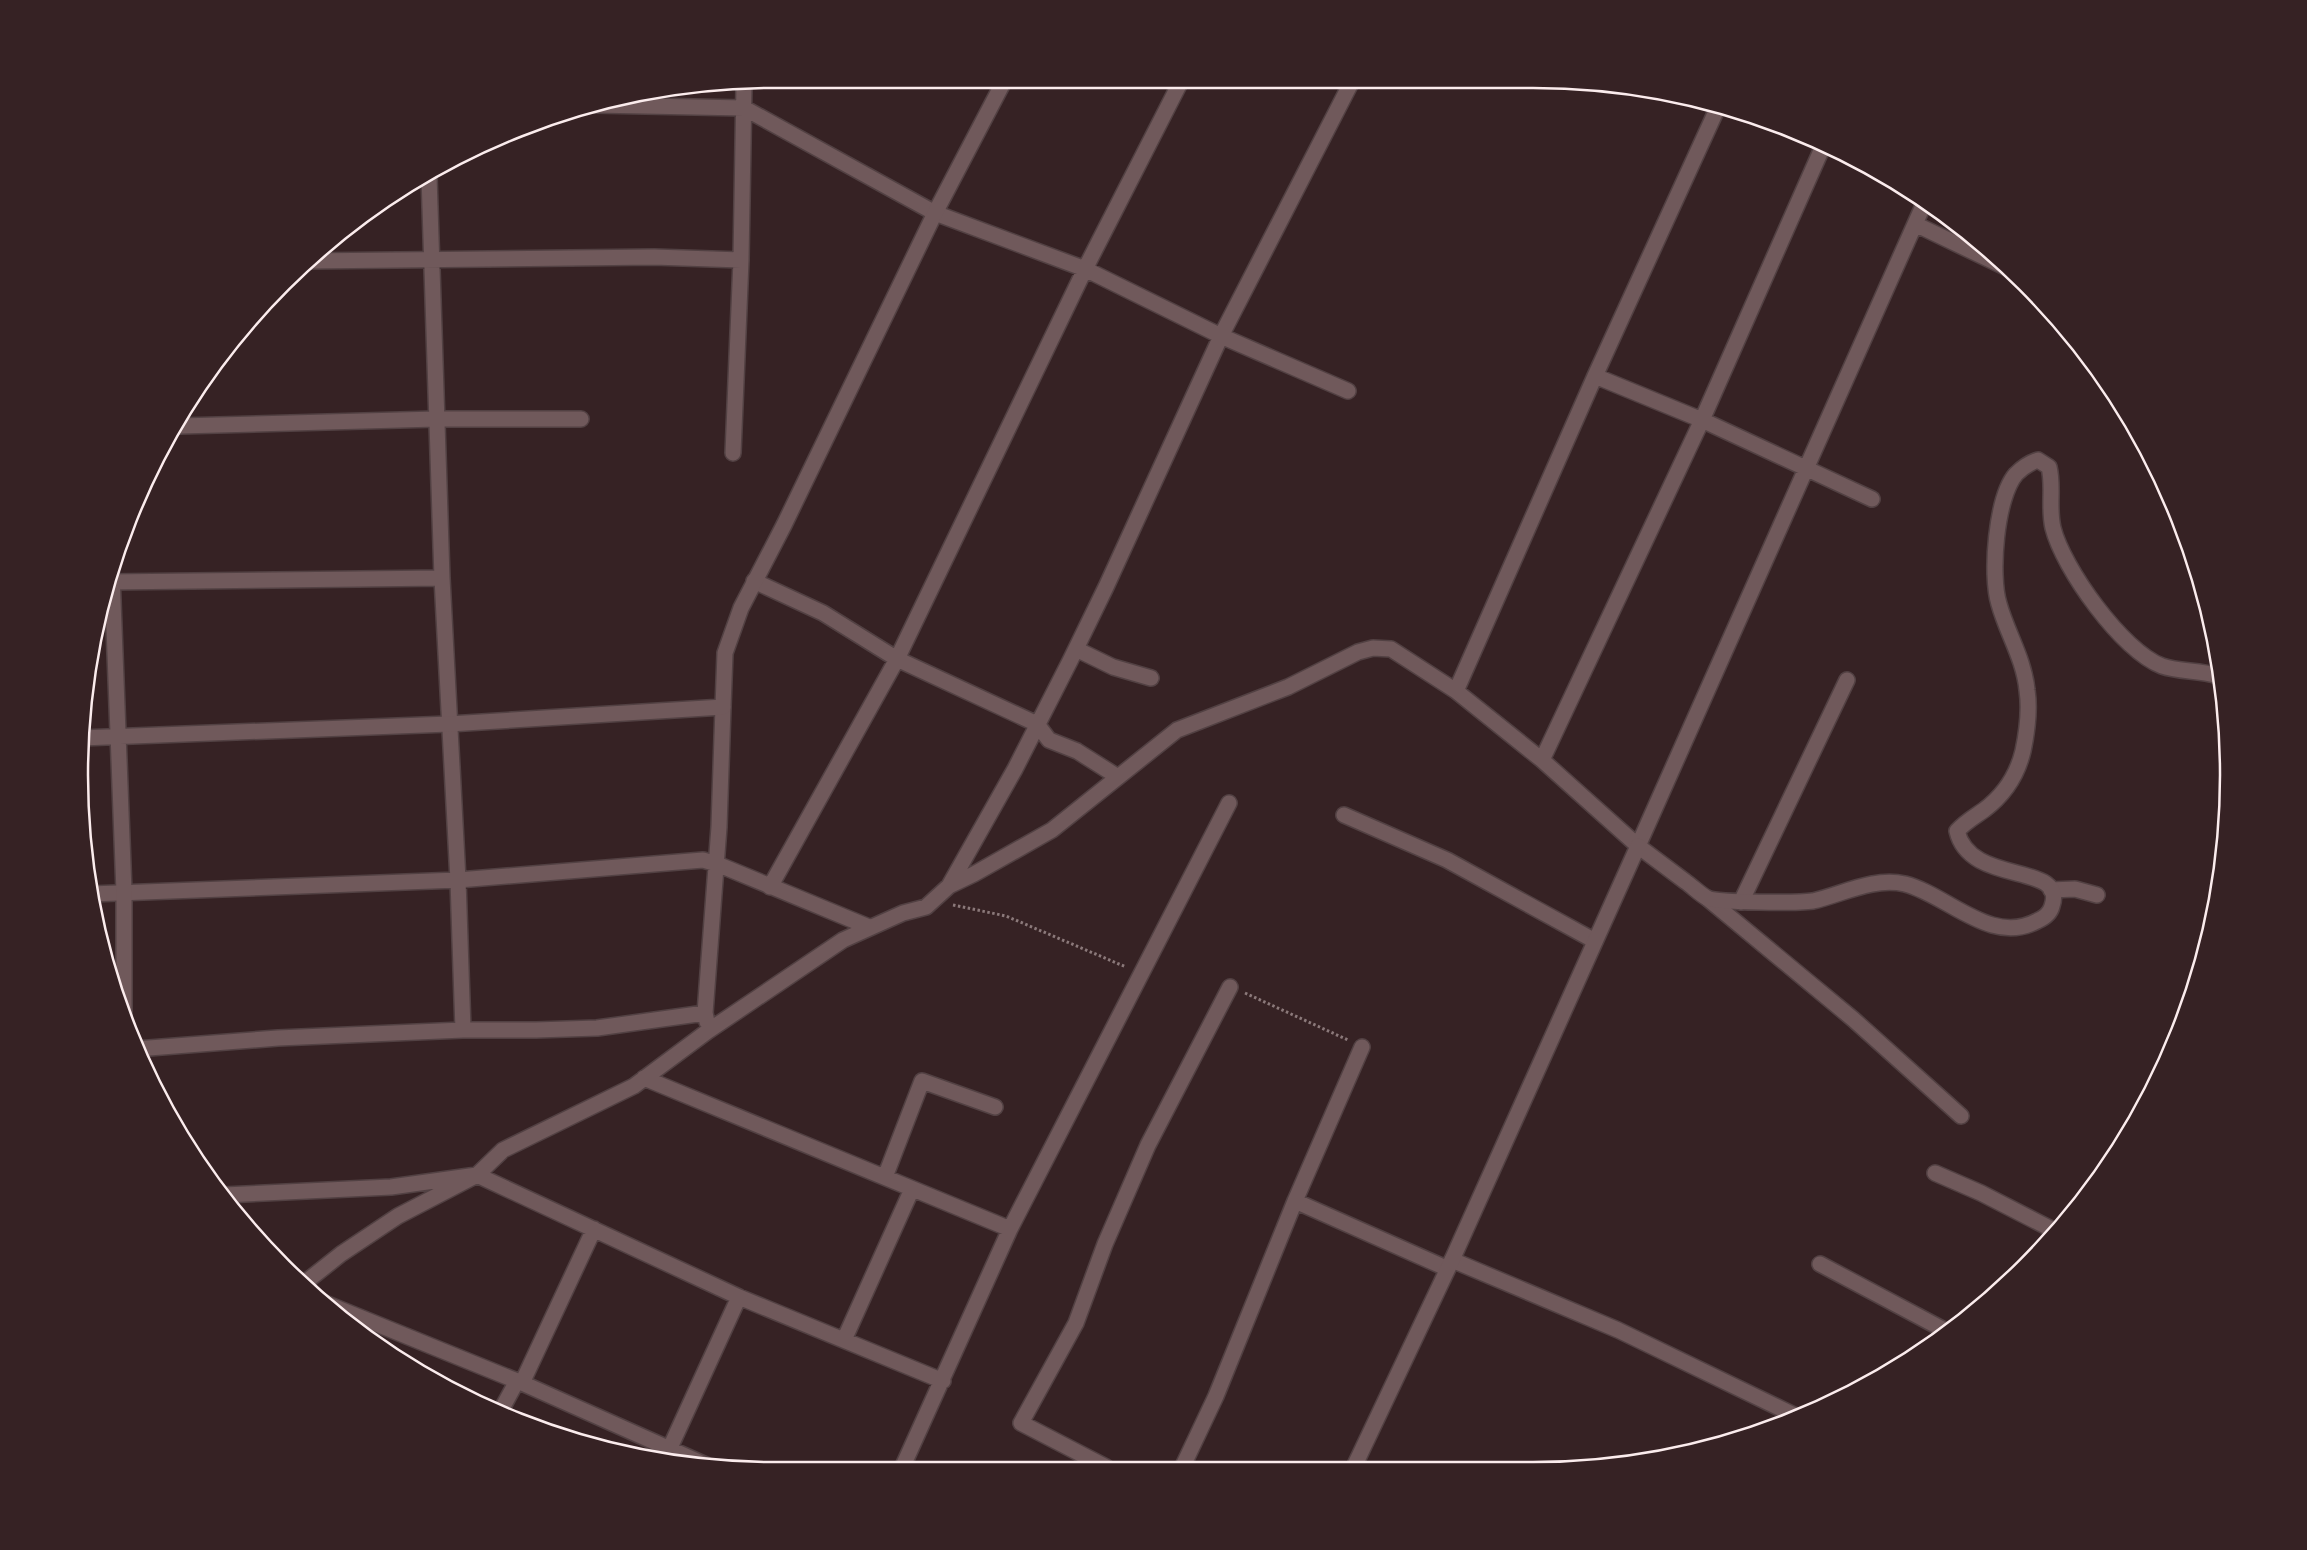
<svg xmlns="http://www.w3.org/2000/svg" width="2307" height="1550" font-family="'Open Sans',sans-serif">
<rect width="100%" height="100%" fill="#362224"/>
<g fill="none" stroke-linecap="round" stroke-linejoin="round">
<g stroke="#524143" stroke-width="18">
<path id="street" d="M595,105L744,108L935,213L1085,269L1221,336L1348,391
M429,176L442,578L458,880L463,1030
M1915,224L2007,268
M307,261L654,257L741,260
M1595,376L1702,420L1872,499
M180,426L436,419H581
M733,453L741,260L744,85
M754,581L823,613L897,659L1037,724L1049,740L1077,751L1118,777
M109,582L442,578
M1076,649L1113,667L1151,678
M1456,691L1595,376L1718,107
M1542,760L1702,420L1824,144
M1344,815L1447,860L1595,941
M949,886L1015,769L1070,661L1106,587L1221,336L1350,85
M770,887L897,659L1085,269L1179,85
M2051,890L2075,889L2097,895
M91,894L458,880L703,860L717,864L869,927
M1707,898L1853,1019L1961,1116
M1741,902L1847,680
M707,1022L705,1013L719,827L723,707
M136,1049L278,1038L463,1030H536L597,1028L705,1013
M644,1078L1010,1229
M1935,1173L1981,1193L2057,1232
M885,1177L922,1081L995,1107
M224,1195L391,1187L477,1175L739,1297L943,1381
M1295,1201L1446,1268
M1452,1260L1618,1330L1796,1416
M1820,1264L1948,1332
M302,1285L341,1254L398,1216L477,1175L503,1150L634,1086L708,1031L843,940L903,913L926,907L949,886L974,874L1052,830L1177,730L1288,687L1358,652L1373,648L1391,649L1456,691L1542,760L1638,846L1923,206
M320,1301L522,1383L706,1465
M844,1340L912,1189
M522,1383L594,1229
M500,1412L517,1381
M666,1462L669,1450L739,1297
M903,1466L1010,1229L1229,803
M1106,1467L1021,1423L1076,1323L1105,1244L1148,1145L1230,987
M1182,1468L1216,1396L1295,1201L1362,1047"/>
</g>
<g stroke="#524143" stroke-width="18">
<path id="secondary" d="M112,574L124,892V1016
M81,738L449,724L723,707L725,653L741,608L784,525L935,213L1002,85
M1353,1469L1452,1260L1638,846C1654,858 1670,870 1686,882C1693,887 1700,894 1707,898C1718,903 1799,903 1813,901C1843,894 1873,877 1905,884C1948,895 1991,946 2037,921C2044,918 2050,914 2052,906C2067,861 1970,887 1957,831C1965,822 1974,817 1984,810C2004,795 2017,776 2023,751C2027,732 2030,710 2027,690C2024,659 2007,633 1999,604C1990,575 1996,497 2016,474C2023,467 2029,463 2038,460L2049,467C2054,487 2048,507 2053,528C2063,568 2122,651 2162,666C2179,672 2199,670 2218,676"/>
</g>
<path stroke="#8b797a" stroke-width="3" stroke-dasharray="2.5 2.5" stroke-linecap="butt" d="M953,905L1006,916L1126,967
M1245,993L1348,1040"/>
<use href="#street" stroke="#70595b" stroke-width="15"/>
<use href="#secondary" stroke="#70595b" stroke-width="15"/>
</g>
<path d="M0 0H2307V1550H0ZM775 88H1533A687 687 0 0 1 2220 775V775A687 687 0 0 1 1533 1462H775A687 687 0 0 1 88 775V775A687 687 0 0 1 775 88Z" fill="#362224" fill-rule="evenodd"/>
<path fill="none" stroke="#fbeced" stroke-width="2.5" d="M775 88H1533A687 687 0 0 1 2220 775V775A687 687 0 0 1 1533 1462H775A687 687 0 0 1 88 775V775A687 687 0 0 1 775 88Z"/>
</svg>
